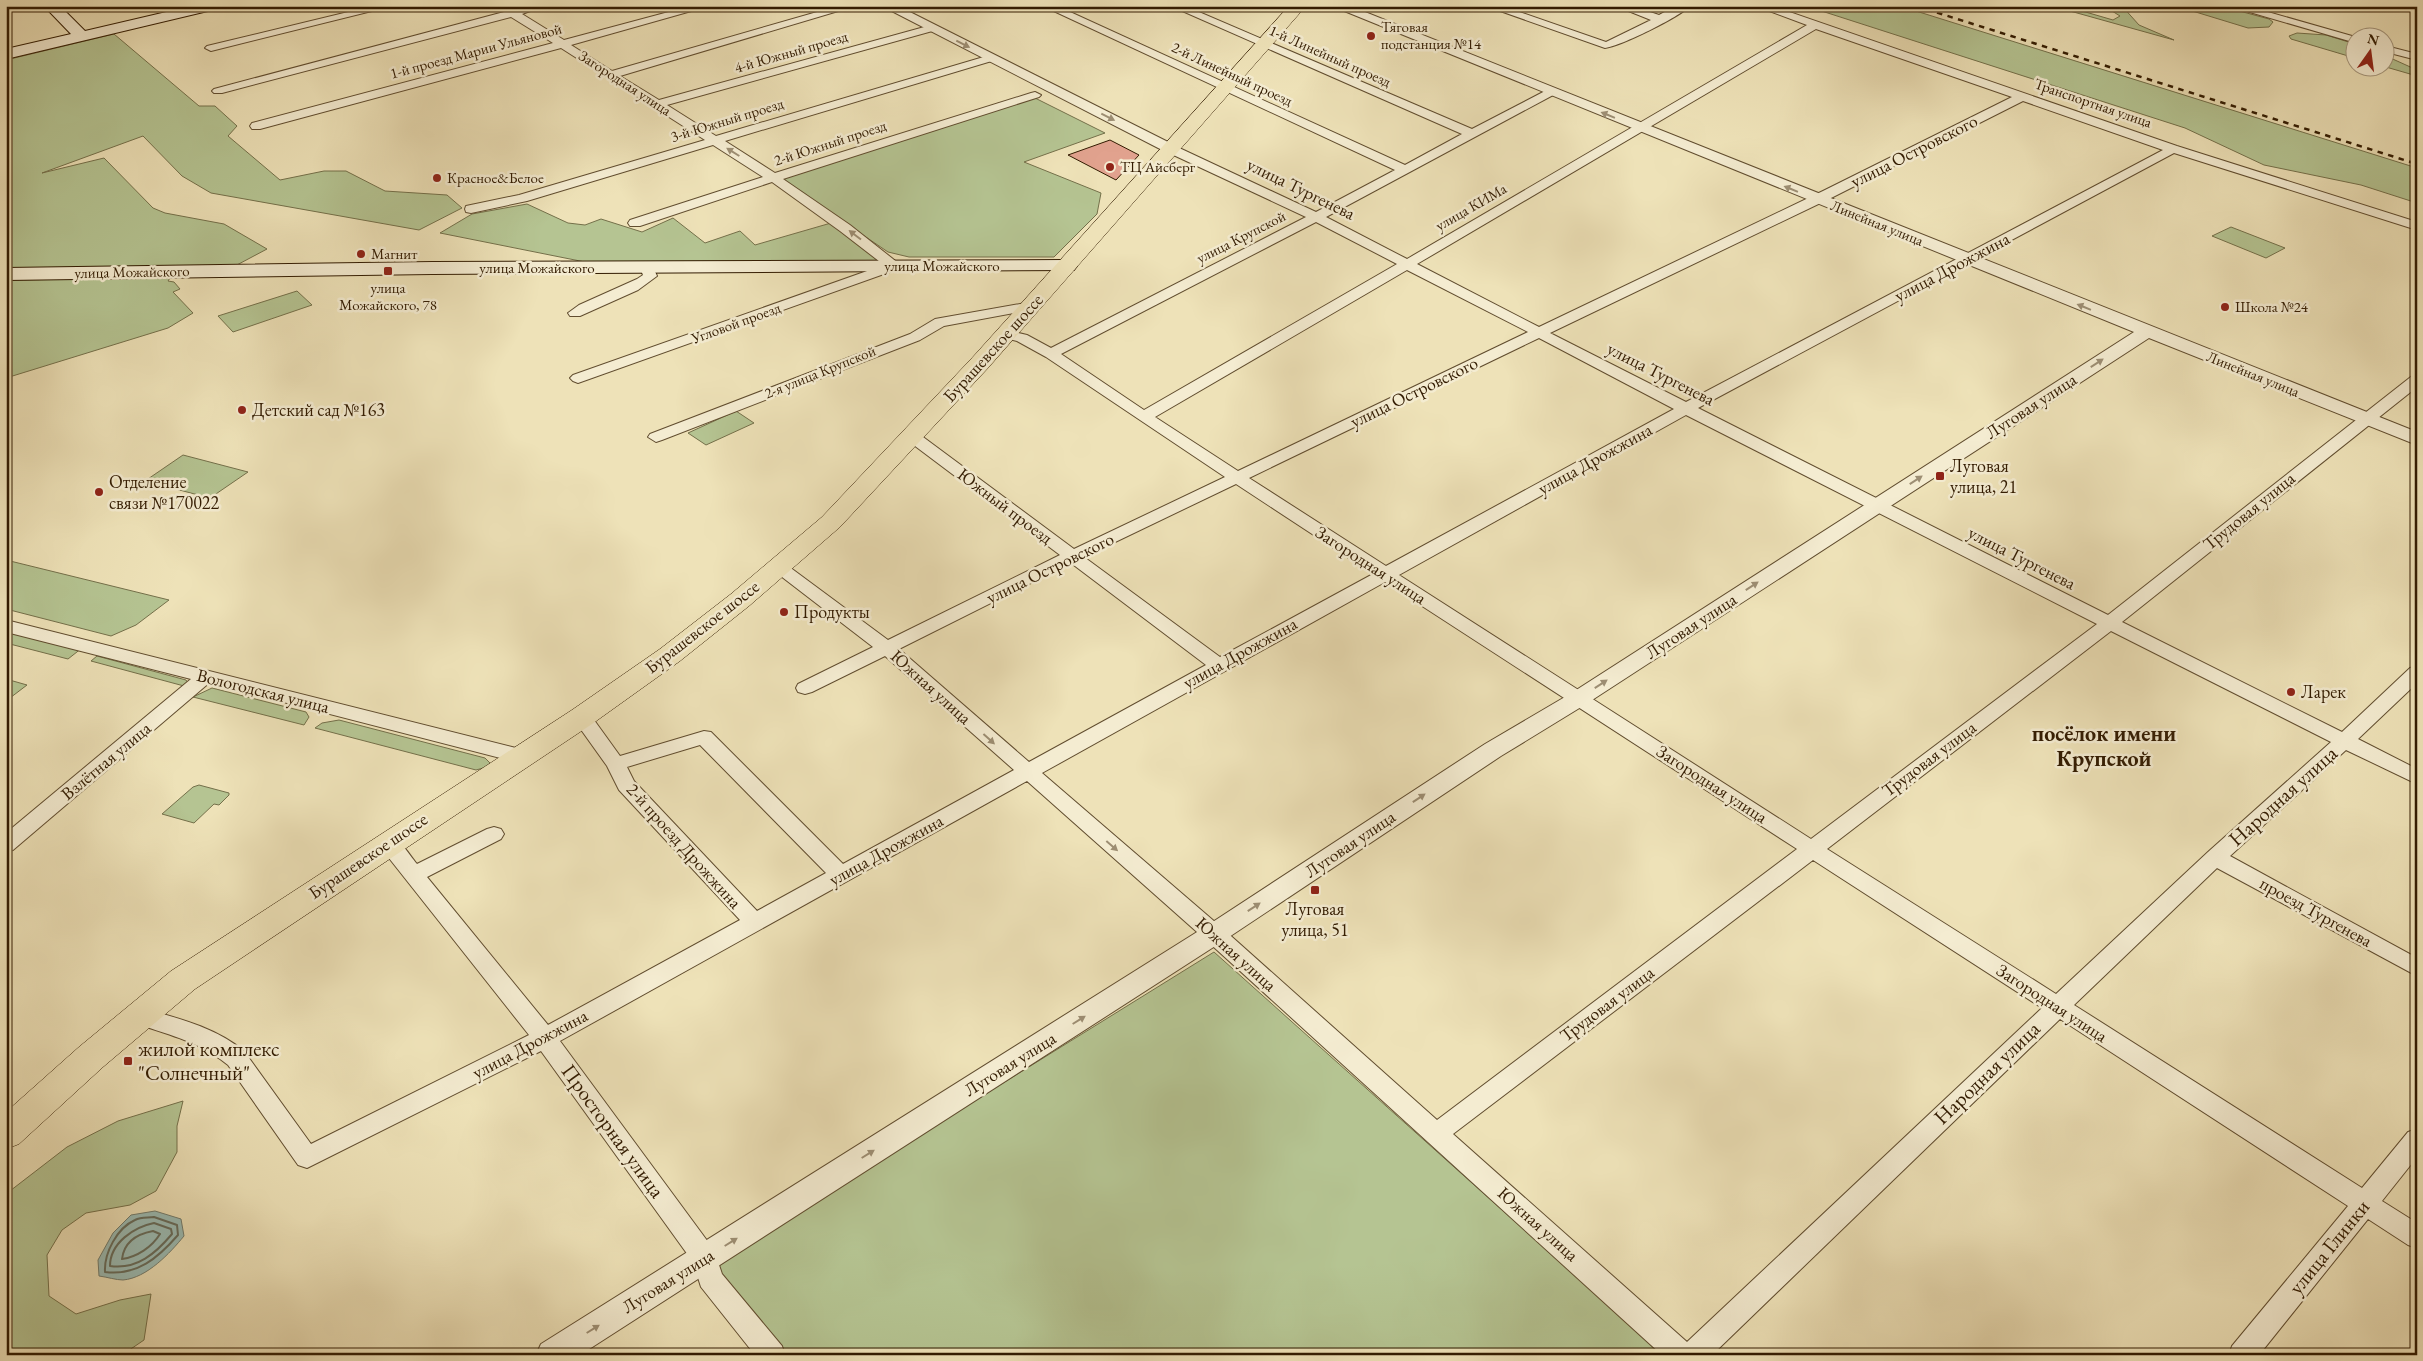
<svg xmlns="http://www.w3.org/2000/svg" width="2423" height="1361" font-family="'EB Garamond',serif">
<rect width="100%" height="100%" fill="#eee2b8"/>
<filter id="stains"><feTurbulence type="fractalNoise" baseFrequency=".004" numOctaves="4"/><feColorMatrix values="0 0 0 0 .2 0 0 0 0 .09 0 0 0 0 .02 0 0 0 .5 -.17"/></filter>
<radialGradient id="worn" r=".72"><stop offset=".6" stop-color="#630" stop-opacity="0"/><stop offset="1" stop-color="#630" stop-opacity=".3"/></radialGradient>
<path fill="#b5c492" stroke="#74704a" d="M1806,6H1900L2417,168V203L2361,185L2264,165L2185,128Z
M2052,6H2065L2113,20L2120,16L2104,6H2122L2139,25L2174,40Z
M2176,6H2221L2269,19L2273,22L2269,27L2248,28Z
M2297,33L2326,35L2355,44V58L2291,39L2289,36Z
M114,34L199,106H215L237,126L228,136L280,180L324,171H346L385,191L447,195L462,208L419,230L211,193L182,176L143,136L42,173L104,158L153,208L165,213L224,224L267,249L235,266L6,270V60Z
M2386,56L2417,70V76L2386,67Z
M1033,97L1105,133L1024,162L1101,193L1097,214L1054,257H909L888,252L780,179Z
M527,204L568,223L585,225L601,219L642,232L673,218L705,243L740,231L755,245L831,223L882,261L590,263L440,233L472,214Z
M2231,227L2285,248L2266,258L2212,236Z
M170,278L168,281L174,282L180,289L173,292L193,313L168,328L6,378V280Z
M297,291L312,305L233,332L218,316Z
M736,411L754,423L706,445L688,433Z
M183,455L248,472L210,498L145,481Z
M6,560L169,600L136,625L111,636L6,609Z
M6,629L82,648L68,659L6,643Z
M97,656L186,680L188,683L184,686L91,661Z
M6,679L27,685L6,701Z
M212,688L306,712L309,717L304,725L193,697Z
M339,720L485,758L490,763L487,767L476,770L315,728L322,723Z
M199,785L229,793V795L219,805L214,804L194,823L162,814L193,787Z
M1214,952L1664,1355H788L717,1276L721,1258Z
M183,1101L177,1126V1152L156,1191L130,1205L86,1213L62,1230L47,1255L49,1296L76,1314L120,1300L151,1294L144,1340L122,1355H6V1194L67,1147L118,1121Z"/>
<path fill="#9bbdb6" stroke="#717c6e" d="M155,1211L181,1219L184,1236C170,1253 147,1278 123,1280C116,1280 107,1277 99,1276L98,1260L113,1233L131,1215Z"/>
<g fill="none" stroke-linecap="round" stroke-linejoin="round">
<path stroke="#666c5c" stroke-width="2" d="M154,1217L177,1225L178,1235C158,1258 137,1276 105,1272C104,1253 117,1228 135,1220C141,1217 148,1218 154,1217Z
M154,1223L171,1229L172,1234C156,1253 137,1270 110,1266C110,1243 134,1227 154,1223Z
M153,1231L160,1234C152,1247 137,1257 122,1259C124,1242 137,1234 153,1231Z"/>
</g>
<path fill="#e1a28e" stroke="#321b01" d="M1110,140L1139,155L1116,180L1068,155Z"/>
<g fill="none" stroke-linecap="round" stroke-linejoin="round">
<g stroke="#614d2f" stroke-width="2">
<path id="minor" d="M373,6H392L211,51L205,48L207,46Z
M497,6H510L514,9L526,6H544L522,14L564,40L691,6H709L571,45L612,71L838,6H855L620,76L659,100L928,26L932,25L937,28L936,30L667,105L716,136L987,56L991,55L997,58L995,60L725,141L775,173L1031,93L1035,92L1041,95L1039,97L783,179L850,225L898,263L900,266L898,269L578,383L573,381L570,378L573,375L884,265L840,231L772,182L640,226H630L628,223L630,220L763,177L713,145L527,201L471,213L466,212L465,209L466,206L519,195L705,140L561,48L260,129H252L250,126L252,123L553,43L511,17L222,93H214L212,91L214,89L504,12Z
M1043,6H1057L1405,165L1462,134L1171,6H1185L1472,129L1547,90H1555V94L1326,217L1407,259L1807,25L1756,6H1772L2177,146L2417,222V230L2174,153L1698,408L2108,615L2412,376L2417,375V387L2122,622L2342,732L2410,668L2417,666V683L2358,739L2417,769V784L2346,750L2230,856L2417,958V976L2217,868L2074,1005L2362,1188L2408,1132L2417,1129V1157L2382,1201L2417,1223V1248L2408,1245L2368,1219L2259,1355H2229L2232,1346L2348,1206L2060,1019L1712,1355H1662L1206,940L1027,781L560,1041L714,1250L722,1274L782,1346L785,1355H755L701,1287L693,1262L541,1051L307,1168L298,1165L228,1065C199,1041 166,1034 131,1022L128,1016L131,1010L139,1007C176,1018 213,1026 244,1051L311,1144L529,1035L381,848L378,843L381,838C398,833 407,852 417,864L487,829L494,827L501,829L504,834L501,839L427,877L548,1025L740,920L619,790L607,766L572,717L575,713L582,711L589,713L620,756L704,731L711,732L843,864L1014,770L885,656L812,692L805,694L798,692L796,688L798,684L873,647L769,567L772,563H784L888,640L1060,555L907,440L905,437L913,432L919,434L1074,549L1225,477L1046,357L1017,341L1001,337L999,334L1006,330L1027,335L1051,348L1306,217L1167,152L1165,149L1167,146H1175L1316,212L1395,170ZM1816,29L2012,97L1823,191L1539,327L1417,264ZM2023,101L2163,150L1686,402L1550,333L1833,197ZM1316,222L1397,264L1144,410L1061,354ZM1407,270L1528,332L1238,471L1155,417ZM1539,338L1674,409L1386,566L1249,478ZM1686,415L2097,624L1811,839L1399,575ZM1236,484L1373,574L1220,657L1084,557ZM1071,563L1206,665L1029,762L899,649ZM1385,582L1797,849L1437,1120L1222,928L1042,773ZM2111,631L2331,742L2208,852L2056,994L1827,849ZM700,745L826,873L757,911L634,781L627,767ZM1813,860L2042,1008L1687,1342L1453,1134Z
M1486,6H1502L1606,42L1651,20L1616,6H1632L1659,15L1676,6H1690C1679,17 1621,46 1605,48Z
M2229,6H2247L2359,38H2356V43Z
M2386,46L2417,54V60L2386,52Z
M647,264L652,265L657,276L638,290L580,316H570L568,313L579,305L637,279L643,275L640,268Z
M1031,302L1038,306L1036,309L944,326L920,340L662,440L656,442L648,437L650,434L910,334L935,319Z
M6,620L520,749L527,751L530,756L527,761L520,763L209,683L13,850L6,852V833L191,679L6,632Z"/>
</g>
<g stroke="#614d2f" stroke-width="2">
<path id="tertiary" d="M882,6H898L1176,146L1178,149L1176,152H1166Z
M1332,6H1350L2417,432V445L2149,338L1586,704L1501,756L1223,941L580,1355H536L541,1344L1205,927L1485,744L1570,694L2134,332Z"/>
</g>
<g stroke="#321b01" stroke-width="2">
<path id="secondary" d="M44,6H60L85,31L192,6H219L212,10L6,59V49L71,34Z
M1067,260L1074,262L1077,266L1074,270L432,274L6,280V268L432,262Z"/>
</g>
<g stroke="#321b01" stroke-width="1">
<path id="primary" d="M1289,6H1306L988,368L840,527L749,606L680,661L592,724L195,989L103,1067L19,1144L6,1149V1112L79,1047L171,971L572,710L660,649L731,594L822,517L972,358Z"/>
</g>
<use href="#minor" fill="#f4ecd1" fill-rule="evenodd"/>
<use href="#tertiary" fill="#f4ecd1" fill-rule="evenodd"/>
<use href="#secondary" fill="#f4ecd1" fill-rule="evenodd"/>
<use href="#primary" fill="#eee2b8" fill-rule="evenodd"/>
<path stroke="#321b01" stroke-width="2.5" stroke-dasharray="5.5 5.5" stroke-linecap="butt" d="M1916,6L2417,164"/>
</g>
<defs><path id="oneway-solid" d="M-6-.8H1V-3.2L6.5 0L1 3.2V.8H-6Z" transform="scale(1.25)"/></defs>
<g fill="#9d8e73">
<use href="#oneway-solid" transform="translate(963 44) rotate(27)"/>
<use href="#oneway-solid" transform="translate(1608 115) rotate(-158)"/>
<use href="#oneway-solid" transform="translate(1108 117) rotate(27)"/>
<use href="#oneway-solid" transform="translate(733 152) rotate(-148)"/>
<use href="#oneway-solid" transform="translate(1791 189) rotate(-158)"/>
<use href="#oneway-solid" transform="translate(855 235) rotate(-143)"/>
<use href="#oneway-solid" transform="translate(2084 307) rotate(-158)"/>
<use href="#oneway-solid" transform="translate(2097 363) rotate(-33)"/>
<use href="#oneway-solid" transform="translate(1916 480) rotate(-33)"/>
<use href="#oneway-solid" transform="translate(1752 586) rotate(-33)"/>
<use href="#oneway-solid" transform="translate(1601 684) rotate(-33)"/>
<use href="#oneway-solid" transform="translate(989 739) rotate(42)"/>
<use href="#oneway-solid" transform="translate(1419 798) rotate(-34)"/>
<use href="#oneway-solid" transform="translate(1112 846) rotate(41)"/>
<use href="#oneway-solid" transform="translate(1254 907) rotate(-33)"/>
<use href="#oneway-solid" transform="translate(1079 1020) rotate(-32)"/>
<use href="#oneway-solid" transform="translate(868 1154) rotate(-32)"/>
<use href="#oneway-solid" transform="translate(731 1242) rotate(-32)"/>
<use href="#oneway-solid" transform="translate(593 1329) rotate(-32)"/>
</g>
<g fill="#8f2418" stroke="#f4ecd1" stroke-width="2">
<circle cx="1371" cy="36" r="5"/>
<circle cx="1110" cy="167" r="5"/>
<circle cx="437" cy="178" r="5"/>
<circle cx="361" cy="254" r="5"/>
<rect x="383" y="266" width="10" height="10" rx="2.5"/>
<circle cx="2225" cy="307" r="5"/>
<circle cx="242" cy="410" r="5"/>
<rect x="1935" y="471" width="10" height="10" rx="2.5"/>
<circle cx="99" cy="492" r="5"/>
<circle cx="784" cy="612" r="5"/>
<circle cx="2291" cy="692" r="5"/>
<rect x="1310" y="885" width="10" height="10" rx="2.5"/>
<rect x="123" y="1056" width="10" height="10" rx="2.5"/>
</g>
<g text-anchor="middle" stroke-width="5" stroke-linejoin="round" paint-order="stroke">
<g font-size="15" fill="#321b01" stroke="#f4ecd1" text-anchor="start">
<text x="1381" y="32">Тяговая<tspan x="1381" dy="17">подстанция №14</tspan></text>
<text x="1120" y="172">ТЦ Айсберг</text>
<text x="447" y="183">Красное&amp;Белое</text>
<text x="371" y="259">Магнит</text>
<text x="388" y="293" text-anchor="middle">улица<tspan x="388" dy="17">Можайского, 78</tspan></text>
<text x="2235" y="312">Школа №24</text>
</g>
<g font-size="15" fill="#321b01" stroke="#f4ecd1">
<text transform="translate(476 51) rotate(-15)" y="5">1-й проезд Марии Ульяновой</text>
<text transform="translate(791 52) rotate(-16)" y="5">4-й Южный проезд</text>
<text transform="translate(1330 56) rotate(24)" y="5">1-й Линейный проезд</text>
<text transform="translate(1232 74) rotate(25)" y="5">2-й Линейный проезд</text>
<text transform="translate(625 83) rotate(33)" y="5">Загородная улица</text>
<text transform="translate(2093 103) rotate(19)" y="5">Транспортная улица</text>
<text transform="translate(727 120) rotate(-17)" y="5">3-й Южный проезд</text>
<text transform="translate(830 143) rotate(-18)" y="5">2-й Южный проезд</text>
<text transform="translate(1471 207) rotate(-30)" y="5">улица КИМа</text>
<text transform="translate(1877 223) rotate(22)" y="5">Линейная улица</text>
<text transform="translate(1241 237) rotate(-27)" y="5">улица Крупской</text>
<text x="942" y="271">улица Можайского</text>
<text x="537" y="273">улица Можайского</text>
<text transform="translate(132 272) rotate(-1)" y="5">улица Можайского</text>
<text transform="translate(736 323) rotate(-20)" y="5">Угловой проезд</text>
<text transform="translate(820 372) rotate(-22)" y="5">2-я улица Крупской</text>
<text transform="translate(2253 374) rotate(22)" y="5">Линейная улица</text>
</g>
<g font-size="18" fill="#321b01" stroke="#f4ecd1">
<text transform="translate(1914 151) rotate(-27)" y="6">улица Островского</text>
<text transform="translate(1301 189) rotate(26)" y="6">улица Тургенева</text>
<text transform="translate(1952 267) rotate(-28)" y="6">улица Дрожжина</text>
<text transform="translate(993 348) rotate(-48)" y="6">Бурашевское шоссе</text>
<text transform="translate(1661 374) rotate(27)" y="6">улица Тургенева</text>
<text transform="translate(1414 392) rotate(-26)" y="6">улица Островского</text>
<text transform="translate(2031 406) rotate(-33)" y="6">Луговая улица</text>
<text transform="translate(1595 459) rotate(-29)" y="6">улица Дрожжина</text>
<text transform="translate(1005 506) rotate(37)" y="6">Южный проезд</text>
<text transform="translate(2249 511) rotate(-39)" y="6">Трудовая улица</text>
<text transform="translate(2022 558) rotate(27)" y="6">улица Тургенева</text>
<text transform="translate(1371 565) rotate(33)" y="6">Загородная улица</text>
<text transform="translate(1050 568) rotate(-26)" y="6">улица Островского</text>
<text transform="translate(1691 626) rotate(-33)" y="6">Луговая улица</text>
<text transform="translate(702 627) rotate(-38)" y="6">Бурашевское шоссе</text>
<text transform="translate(1240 653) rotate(-29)" y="6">улица Дрожжина</text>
<text transform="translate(931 687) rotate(42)" y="6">Южная улица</text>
<text transform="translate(263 691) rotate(14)" y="6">Вологодская улица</text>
<text transform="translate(1929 759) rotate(-37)" y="6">Трудовая улица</text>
<text transform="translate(106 761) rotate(-40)" y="6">Взлётная улица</text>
<text transform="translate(1712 784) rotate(33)" y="6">Загородная улица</text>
<text transform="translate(1350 844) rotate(-34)" y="6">Луговая улица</text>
<text transform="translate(684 846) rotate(48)" y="6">2-й проезд Дрожжина</text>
<text transform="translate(886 850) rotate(-29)" y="6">улица Дрожжина</text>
<text transform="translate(368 856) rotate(-34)" y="6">Бурашевское шоссе</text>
<text transform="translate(2316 912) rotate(29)" y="6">проезд Тургенева</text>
<text transform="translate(1236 954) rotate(42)" y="6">Южная улица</text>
<text transform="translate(2052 1003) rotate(33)" y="6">Загородная улица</text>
<text transform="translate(1607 1004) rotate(-37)" y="6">Трудовая улица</text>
<text transform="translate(530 1044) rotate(-28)" y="6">улица Дрожжина</text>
<text transform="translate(1010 1064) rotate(-32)" y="6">Луговая улица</text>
<text transform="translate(1538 1224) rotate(42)" y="6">Южная улица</text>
<text transform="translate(668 1281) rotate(-32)" y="6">Луговая улица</text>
</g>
<g font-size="18" fill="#321b01" stroke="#f4ecd1" text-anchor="start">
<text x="252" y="416">Детский сад №163</text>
<text x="1950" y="472">Луговая<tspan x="1950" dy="21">улица, 21</tspan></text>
<text x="109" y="488">Отделение<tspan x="109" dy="21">связи №170022</tspan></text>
<text x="794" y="618">Продукты</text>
<text x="2301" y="698">Ларек</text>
<text x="1315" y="915" text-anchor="middle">Луговая<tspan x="1315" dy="21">улица, 51</tspan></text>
</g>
<g font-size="21" fill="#321b01" stroke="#f4ecd1">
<text transform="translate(2283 796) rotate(-42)" y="7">Народная улица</text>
<text transform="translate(1987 1073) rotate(-44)" y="7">Народная улица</text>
<text transform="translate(613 1131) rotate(54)" y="7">Просторная улица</text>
<text transform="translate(2329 1247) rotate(-51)" y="7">улица Глинки</text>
</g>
<g font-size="21" fill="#321b01" stroke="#f4ecd1" text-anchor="start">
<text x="138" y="1056">жилой комплекс<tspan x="138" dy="24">"Солнечный"</tspan></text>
</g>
<g font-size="22" font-weight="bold" fill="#321b01" stroke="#f4ecd1">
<text x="2104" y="741">посёлок имени<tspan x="2104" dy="25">Крупской</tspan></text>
</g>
</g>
<rect width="2423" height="1361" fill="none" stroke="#eee2b8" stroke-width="25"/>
<rect x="8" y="8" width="2408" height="1346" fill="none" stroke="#321b01" stroke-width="2.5"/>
<rect x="12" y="12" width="2398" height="1336" fill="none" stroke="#321b01"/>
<g transform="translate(2370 52) rotate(14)"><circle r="24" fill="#f4ecd1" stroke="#a6987e"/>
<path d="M0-4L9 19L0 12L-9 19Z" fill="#8f2418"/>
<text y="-8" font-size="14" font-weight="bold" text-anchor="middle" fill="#321b01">N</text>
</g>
<rect width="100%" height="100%" filter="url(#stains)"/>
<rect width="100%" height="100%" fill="url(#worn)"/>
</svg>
